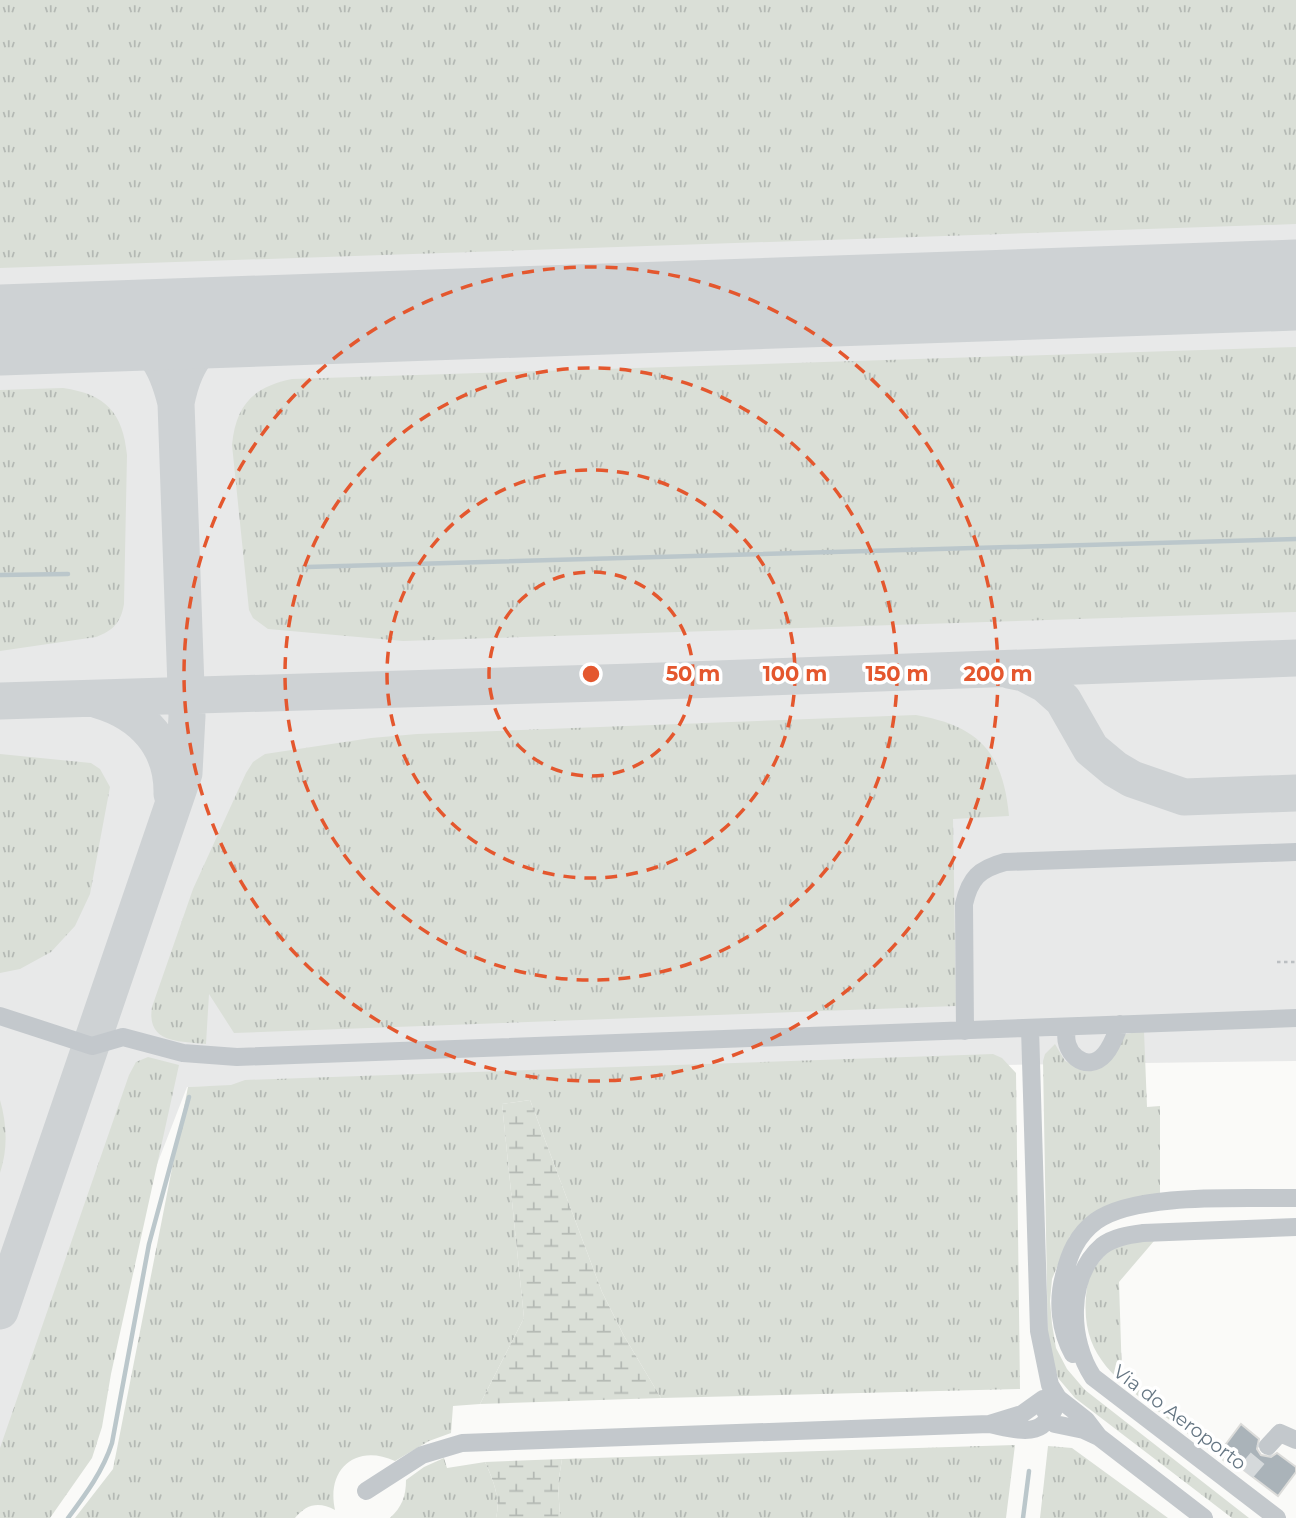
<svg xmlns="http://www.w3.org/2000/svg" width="1296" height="1518" font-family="Montserrat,sans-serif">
<defs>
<pattern id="grass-tufts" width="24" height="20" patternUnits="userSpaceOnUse" patternTransform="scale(1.75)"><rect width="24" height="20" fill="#dadfd7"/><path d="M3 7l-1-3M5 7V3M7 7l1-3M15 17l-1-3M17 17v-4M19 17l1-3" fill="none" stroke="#b4b9b4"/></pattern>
<pattern id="wetland-marsh" width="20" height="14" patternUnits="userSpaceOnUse" patternTransform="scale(1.75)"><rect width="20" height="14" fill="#dadfd7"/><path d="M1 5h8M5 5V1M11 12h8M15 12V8" fill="none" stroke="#b4b9b4"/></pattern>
</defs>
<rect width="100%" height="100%" fill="#fafaf8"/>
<path fill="#e8e9e9" d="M0,0H1296V1061L1006,1065L187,1087L20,1518H0Z"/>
<path fill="url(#grass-tufts)" d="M0,0H1296V224L0,268Z
M1296,347V612L403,641L268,629L253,618L249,610L232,445C236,405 253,387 292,379Z
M63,388C106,394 123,413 127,455L124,604C121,622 113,631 96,637L0,651V390Z
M916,715C979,726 1003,752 1009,816L953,819L956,1006L234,1033L209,994L206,1044C180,1041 146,1044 152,1007L193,889L246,773L253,762L265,754L371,738L417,734Z
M0,754L91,763L100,769L110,787L90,894L75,926L51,952L20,969L0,973Z
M1144,1031L1147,1107L1160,1106V1195L1070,1236L1052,1279L1050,1301L1052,1324L1056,1348L1067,1369L1085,1390L1249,1518H1232L1075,1398L1058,1378L1048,1348L1043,1061L1045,1054L1055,1044L1065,1061L1083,1069L1126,1034Z
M993,1054L1002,1058L1016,1073L1020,1389L661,1398L624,1336L602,1292L530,1100L502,1104L524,1318L480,1404L453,1406L451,1433L429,1441L395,1461C356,1443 326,1469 335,1510C319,1501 306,1504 295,1518H75L113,1469L188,1087L231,1085L245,1080Z
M148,1057L179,1065L111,1374L102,1427L92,1458L50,1518H0V1448L129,1075L136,1062Z
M0,1100C7,1124 8,1149 0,1173Z
M1154,1241L1119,1282L1122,1377L1234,1463L1227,1464C1205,1447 1182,1429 1159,1412C1109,1374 1076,1350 1088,1281C1090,1273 1094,1268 1099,1262C1118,1237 1124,1242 1154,1241Z
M1015,1445L1006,1518H560L558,1484L562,1459Z
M1048,1446L1072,1448L1168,1518H1040Z
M444,1458L447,1468L485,1462C493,1480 501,1498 496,1518H390C402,1507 406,1496 406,1480L424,1467Z"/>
<path fill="url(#wetland-marsh)" d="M530,1100L602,1292L624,1336L661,1398L480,1404L524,1318L502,1104Z
M562,1459L558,1484L560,1518H496C501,1498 493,1480 485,1462Z"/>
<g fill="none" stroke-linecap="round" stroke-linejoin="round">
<path stroke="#bbc7cb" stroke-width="4.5" d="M307,567L1296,539
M0,575L68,574
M68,1518C86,1494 103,1471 112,1443L149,1244L189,1097
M1023,1518L1029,1471"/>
<path stroke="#ced2d4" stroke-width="37" d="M1234,287L1296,291
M176,403C185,354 208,330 256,321
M1009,670L1024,673L1045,684L1063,700L1091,749L1115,769L1132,779L1184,797L1296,793
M98,700C143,713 173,746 172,794
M0,701L634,682L1296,658
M0,1311L184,773L187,716L176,403C165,358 152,341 108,326"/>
<path stroke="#ced2d4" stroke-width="91" d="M0,330L1296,285"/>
</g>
<path fill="#aab3b9" stroke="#dcdcda" stroke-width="2" d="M1241,1424L1259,1439L1257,1449L1261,1455L1271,1457L1277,1453L1296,1467V1472L1278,1496L1220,1452Z"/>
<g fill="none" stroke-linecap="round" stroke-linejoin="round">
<path stroke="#d5d9db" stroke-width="18" stroke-dasharray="18 9" stroke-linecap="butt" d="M1246,1472L1268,1446"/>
<path stroke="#bbbfc2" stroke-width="2.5" stroke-dasharray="3.5 3.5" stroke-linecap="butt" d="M1277,962H1296"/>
<path stroke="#c3c8cc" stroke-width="18" d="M0,1016L92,1046L123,1037L183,1053L237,1057L1296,1018
M1068,1027C1059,1052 1087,1075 1105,1054C1112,1046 1116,1034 1120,1024
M1030,1028L1039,1331L1050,1385L1058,1398L1086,1420L1099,1437
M965,1031L964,904C970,878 979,869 1005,862L1296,852
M1073,1354C1060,1331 1057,1301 1064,1276C1069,1254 1077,1235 1096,1221C1136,1192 1244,1199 1296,1198
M1045,1411L1055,1424L1084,1430L1099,1437L1204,1518
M1268,1446L1280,1433L1296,1440
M366,1491L422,1455L462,1443L989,1424C1024,1431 1046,1440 1058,1398L1043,1399L1022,1414L989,1424
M1277,1518L1093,1377C1069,1341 1066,1277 1102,1246C1114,1237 1129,1235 1143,1233L1296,1227"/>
</g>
<g fill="none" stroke="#e4572e" stroke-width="3.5" stroke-dasharray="12 9">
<circle cx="591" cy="674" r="102"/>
<circle cx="591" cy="674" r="204"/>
<circle cx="591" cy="674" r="306"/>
<circle cx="591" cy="674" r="407"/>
</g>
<g text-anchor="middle" stroke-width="7" stroke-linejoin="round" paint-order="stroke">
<g font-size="19" fill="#657683" stroke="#fff">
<text transform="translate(1180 1417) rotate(37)" y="7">Via do Aeroporto</text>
</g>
</g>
<circle cx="591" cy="674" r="10" fill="#e4572e" stroke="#fff" stroke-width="3.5"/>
<g font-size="21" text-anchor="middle" font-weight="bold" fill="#e4572e" stroke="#fff" stroke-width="7" stroke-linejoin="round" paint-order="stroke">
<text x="693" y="681">50 m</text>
<text x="795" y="681">100 m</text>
<text x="897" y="681">150 m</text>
<text x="998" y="681">200 m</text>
</g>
</svg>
